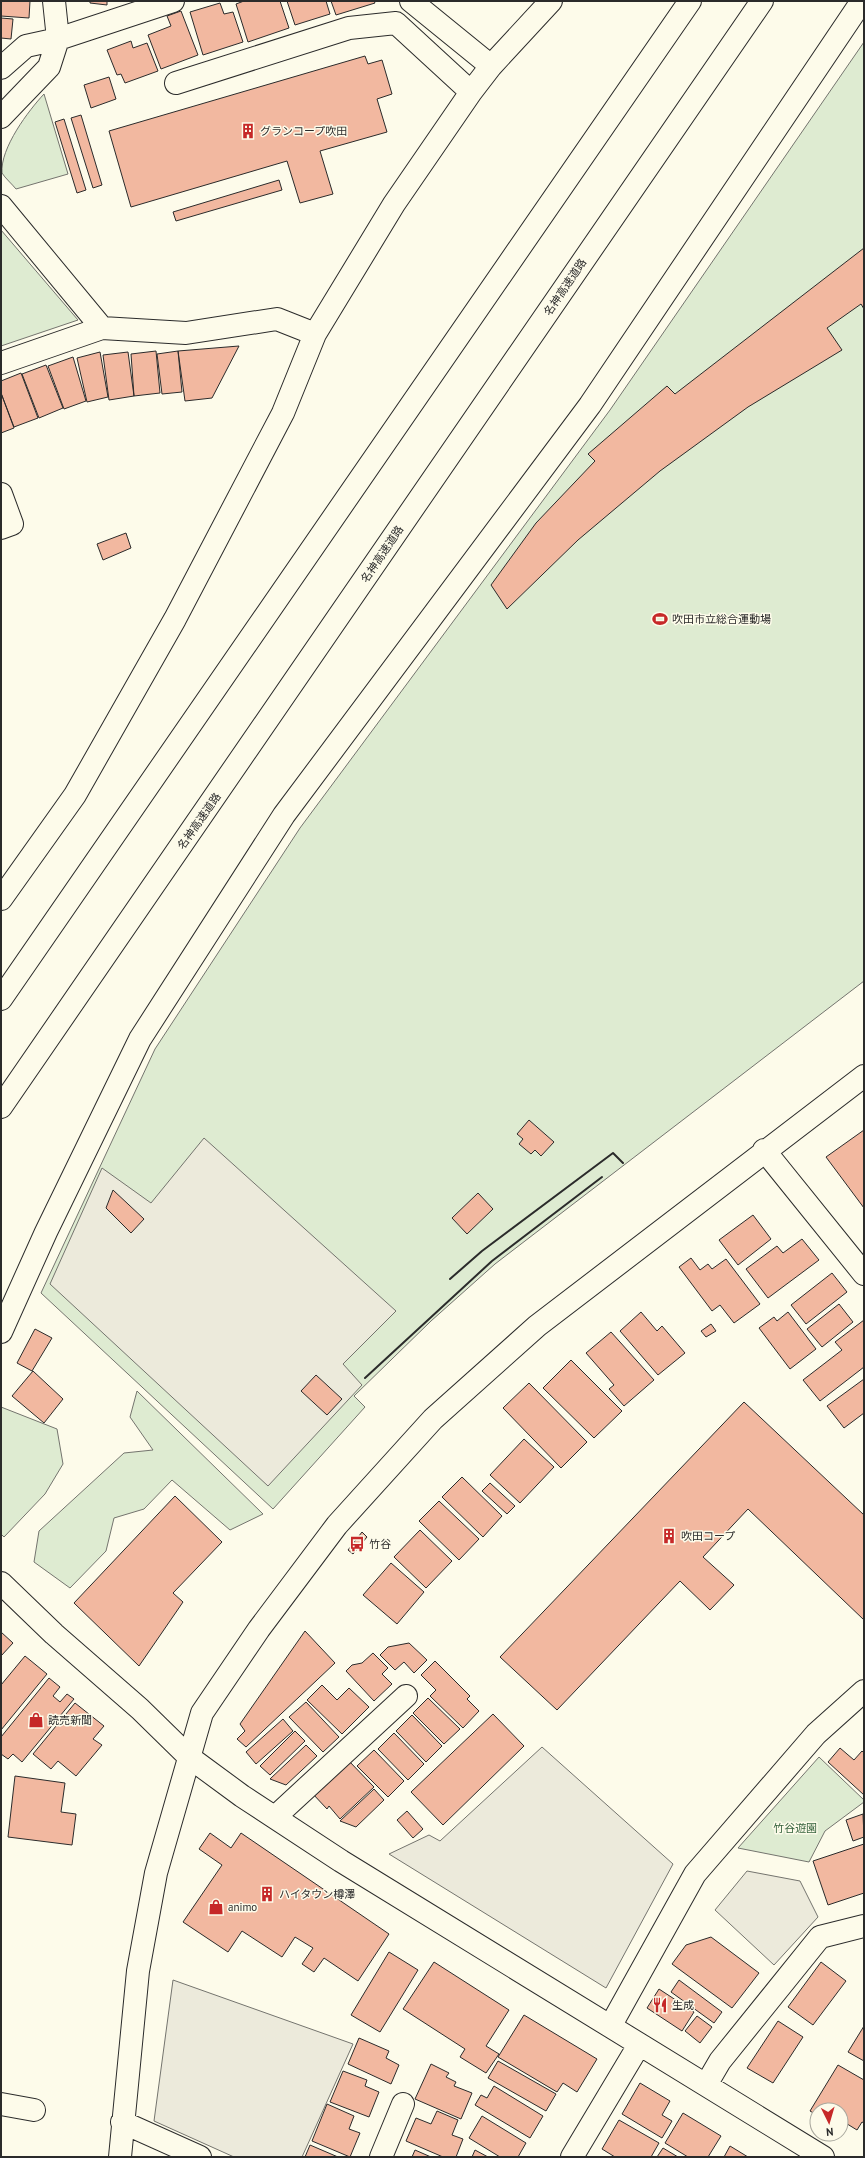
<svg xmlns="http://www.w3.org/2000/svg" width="865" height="2158" font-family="'PT Sans','Noto Sans JP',sans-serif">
<rect width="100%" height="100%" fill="#fdfbea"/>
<path fill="#deebd1" stroke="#74746e" d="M864,42V981L495,1264L431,1321L354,1396L365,1407L273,1509L41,1293L155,1049L300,828L610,410Z
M44,94L68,174L16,189C12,184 5,178 2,173C0,148 29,110 44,94Z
M1,230L78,320L1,346Z
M137,1391L263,1514L230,1530L172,1480L144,1509L114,1518L106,1551L70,1588L34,1562L39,1531L124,1453L153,1450L130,1417Z
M1,1407L57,1429L63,1464L45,1494L4,1537L1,1534Z
M819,1757L864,1800V1802L825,1831L809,1862L738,1848Z"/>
<path fill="#eceadb" stroke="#74746e" d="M204,1138L396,1311L343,1364L362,1385L268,1486L50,1284L102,1168L151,1203Z
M542,1747L673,1864L606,1988L389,1854L429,1835L440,1841Z
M747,1871L800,1881L818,1917L774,1965L715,1910Z
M173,1980L353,2044L302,2157H234L154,2121Z"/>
<path fill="#f2b8a0" stroke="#2b2b2b" d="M1,1H30L29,18L1,16Z
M90,1H107V5L90,3Z
M244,1H280L289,28L248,42L236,4Z
M287,1H326L330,14L295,25Z
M331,1H374L375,3L336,15Z
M220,3L224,14L233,12L243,42L203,55L190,12Z
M181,11L198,55L161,69L148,35L171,26L167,16Z
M1,18L13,19L11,39L1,38Z
M131,41L133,48L147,43L158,71L125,83L121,74L117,75L107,50Z
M365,56L368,64L382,60L392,94L377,99L387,132L320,151L333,194L300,203L287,161L131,207L109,131Z
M109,77L116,99L91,108L84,85Z
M81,115L102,185L93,188L71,118Z
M64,119L86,190L77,193L55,122Z
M279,180L282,190L176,221L173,212Z
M864,248V309L861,304L827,328L842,350L748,407L660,471L578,540L507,609L491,585L536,523L595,461L588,454L667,386L675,394Z
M239,346L212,398L185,401L178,351Z
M156,351L160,393L134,396L131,354Z
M178,351L182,392L162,394L157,354Z
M100,352L108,397L87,402L77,358Z
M128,352L134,396L109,400L103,355Z
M73,357L86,401L64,409L48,366Z
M46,365L63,408L39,418L22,374Z
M21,373L38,418L14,427L1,393V381Z
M1,393L14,428L1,433Z
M126,533L131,548L103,560L97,544Z
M529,1120L554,1142L541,1156L535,1150L531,1154L519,1144L523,1139L517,1134Z
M864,1130V1208L826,1157Z
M113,1190L144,1219L131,1233L106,1208Z
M478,1193L493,1209L467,1234L452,1218Z
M753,1215L771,1239L738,1265L719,1240Z
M802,1239L819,1260L768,1298L746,1269L777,1246L783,1253Z
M691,1258L700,1270L708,1264L712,1269L726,1259L760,1304L734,1323L720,1305L712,1311L679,1267Z
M832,1273L847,1292L806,1324L791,1305Z
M839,1304L853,1322L822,1347L807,1329Z
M641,1312L657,1331L662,1326L685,1353L658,1375L620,1331Z
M788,1312L816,1349L790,1369L759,1328L774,1317L777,1321Z
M864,1320V1367L820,1401L803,1380L842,1350L835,1342Z
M711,1324L716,1331L706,1337L701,1331Z
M35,1329L52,1338L32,1371L17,1363Z
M611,1332L654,1380L624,1406L609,1389L614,1385L586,1353Z
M571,1360L622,1411L594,1438L543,1388Z
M33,1371L63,1399L44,1423L12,1396Z
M316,1375L342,1399L327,1415L301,1391Z
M864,1379V1413L844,1428L827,1406Z
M529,1383L587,1442L561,1468L503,1408Z
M744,1402L864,1515V1620L748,1509L703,1557L734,1585L710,1610L680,1581L557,1710L500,1657Z
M524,1439L554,1467L520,1503L490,1475Z
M462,1477L502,1516L483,1537L442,1497Z
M490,1483L515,1506L507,1514L482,1491Z
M175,1496L222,1542L173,1593L183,1602L139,1666L74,1603Z
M439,1501L479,1539L459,1560L419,1521Z
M420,1530L452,1561L426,1588L394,1557Z
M362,1532L367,1537L353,1554L348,1550Z
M391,1563L424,1592L397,1624L363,1595Z
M305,1631L335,1663L246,1747L237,1739L245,1731L240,1724Z
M1,1632L13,1643L1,1656Z
M409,1643L427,1660L414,1673L404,1662L395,1670L380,1655L388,1647Z
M373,1653L388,1668L382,1674L392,1684L374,1701L346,1671L352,1665L362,1663Z
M25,1656L47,1674L1,1730V1685Z
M435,1661L470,1696L467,1699L479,1711L463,1728L430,1696L436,1690L421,1675Z
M49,1678L60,1687L53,1696L60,1702L67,1694L74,1699L22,1762L13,1754L8,1759L1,1754V1737Z
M322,1685L337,1700L349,1688L369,1707L342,1734L307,1700Z
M428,1698L460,1729L444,1744L413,1713Z
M306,1702L339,1737L323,1752L289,1717Z
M75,1703L104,1726L93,1739L102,1745L76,1776L58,1761L51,1769L33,1754Z
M493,1714L524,1746L443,1825L411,1792Z
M412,1715L442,1746L426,1762L396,1731Z
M283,1719L293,1731L256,1764L246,1752Z
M295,1731L305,1741L270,1775L260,1766Z
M394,1733L424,1764L408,1780L378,1749Z
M306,1745L317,1756L286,1785L270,1779Z
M840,1748L854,1760L862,1751L864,1753V1795L828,1762Z
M374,1750L404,1781L388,1797L357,1766Z
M348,1760L374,1787L340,1819L329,1806L327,1809L312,1793Z
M15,1776L65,1783L61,1812L76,1814L72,1845L8,1837Z
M374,1789L384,1800L356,1827L340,1821Z
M407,1811L423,1829L413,1838L397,1820Z
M863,1814L864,1837L853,1841L846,1820Z
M210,1833L231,1848L241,1833L389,1934L358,1981L324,1958L314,1972L302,1964L313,1948L295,1937L282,1957L242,1931L228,1952L183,1922L222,1865L199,1849Z
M864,1844V1893L828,1905L813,1861Z
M711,1937L759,1973L732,2008L672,1964L686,1945Z
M389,1952L418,1970L380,2032L351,2015Z
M434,1962L509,2010L486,2046L499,2054L486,2073L460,2057L465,2049L403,2009Z
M821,1962L846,1981L813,2025L788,2007Z
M679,1980L722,2012L714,2023L671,1992Z
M659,1989L694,2012L682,2031L647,2008Z
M524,2015L597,2059L577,2092L563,2083L557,2092L498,2057Z
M697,2016L712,2027L700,2043L685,2031Z
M778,2021L803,2037L773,2083L747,2068Z
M864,2026V2061L848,2052Z
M359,2038L389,2051L386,2058L399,2065L391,2084L348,2064Z
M498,2061L556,2094L546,2111L488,2078Z
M431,2064L449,2073L446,2077L456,2082L454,2086L472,2093L461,2119L415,2099Z
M838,2065L864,2080V2123L862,2122L857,2130L844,2122L841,2127V2110H817V2115L810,2111Z
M343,2071L367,2080L365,2086L379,2092L369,2117L330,2102Z
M640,2083L670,2101L662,2115L672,2121L662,2138L622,2114Z
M494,2086L543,2116L530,2138L475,2105L481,2095L487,2098Z
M327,2104L354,2116L349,2129L360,2133L350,2157L312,2141Z
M437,2111L458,2120L452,2135L463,2139L456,2157H443L406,2141L416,2118L431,2124Z
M683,2113L721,2136L708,2157H688L665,2143Z
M482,2116L526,2143L518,2157H500L469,2138Z
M619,2120L659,2143L651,2157H615L602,2149Z
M310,2145L338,2157H305Z
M730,2146L748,2157H724Z
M663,2148L678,2157H657Z
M415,2150L431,2157H412Z
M475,2150L488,2157H472Z"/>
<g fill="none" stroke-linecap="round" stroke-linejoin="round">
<g stroke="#2b2b2b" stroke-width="24">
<path id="minor" d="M411,1L491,66
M1,68L26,46L58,39L173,1
M176,83L349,28L396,23L471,92
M1,117L49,67L58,39L54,1
M1,206L102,328L186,333L277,319L315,334
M1,363L102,328
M1,494L12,524L1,528
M1,899L75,795L175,619L283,413L315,334L394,204L471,92L491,66L551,1
M764,1150L864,1274
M1,1332L46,1232L140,1039L284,815L590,405L862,1
M1,1583L54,1634L140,1709L189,1757L242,1796L341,1861L823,2157
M275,1817L406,1696
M611,2025L695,1874L816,1734L864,1691
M706,2085L720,2061L820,1937L864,1926
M1,2104L34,2110
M122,2122L200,2157
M120,2157L138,1971L156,1873L202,1713L259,1629L337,1525L433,1419L537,1326L864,1076
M381,2157L403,2104
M572,2157L639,2045"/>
</g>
<g stroke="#2b2b2b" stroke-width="24">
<path id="highway" d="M1,999L690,1
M1,1107L762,1"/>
</g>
<use href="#minor" stroke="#fdfbea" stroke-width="22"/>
<use href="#highway" stroke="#fdfbea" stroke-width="22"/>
<path stroke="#2b2b2b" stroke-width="2" d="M450,1279L482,1251L613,1153L623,1163
M365,1378L492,1261L602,1177"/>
</g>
<defs>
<g id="building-bare" transform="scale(1.2)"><path d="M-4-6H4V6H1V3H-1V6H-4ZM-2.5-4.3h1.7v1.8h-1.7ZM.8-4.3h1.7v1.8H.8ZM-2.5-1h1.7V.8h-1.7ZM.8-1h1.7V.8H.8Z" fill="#c62828" stroke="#fdfbea" stroke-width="2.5" paint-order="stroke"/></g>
<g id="stadium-bare" transform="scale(1.2)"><path d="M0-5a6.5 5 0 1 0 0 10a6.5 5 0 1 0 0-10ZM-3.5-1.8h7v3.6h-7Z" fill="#c62828" stroke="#fdfbea" stroke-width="2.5" paint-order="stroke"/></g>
<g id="bus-bare" transform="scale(1.2)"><path d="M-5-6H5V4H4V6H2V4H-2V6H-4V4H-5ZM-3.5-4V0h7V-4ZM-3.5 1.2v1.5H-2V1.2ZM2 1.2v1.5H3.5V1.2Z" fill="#c62828" stroke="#fdfbea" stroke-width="2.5" paint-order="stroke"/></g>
<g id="shop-bare" transform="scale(1.2)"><path d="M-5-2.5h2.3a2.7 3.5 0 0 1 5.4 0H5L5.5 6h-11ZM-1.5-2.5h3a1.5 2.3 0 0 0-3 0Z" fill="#c62828" stroke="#fdfbea" stroke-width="2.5" paint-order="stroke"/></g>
<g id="restaurant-bare" transform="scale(1.2)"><path d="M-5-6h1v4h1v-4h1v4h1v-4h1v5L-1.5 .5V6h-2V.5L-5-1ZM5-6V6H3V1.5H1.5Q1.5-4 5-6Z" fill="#c62828" stroke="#fdfbea" stroke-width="2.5" paint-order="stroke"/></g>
</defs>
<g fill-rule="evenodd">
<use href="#building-bare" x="248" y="131"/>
<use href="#stadium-bare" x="660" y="619"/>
<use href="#building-bare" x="669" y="1536"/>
<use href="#bus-bare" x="357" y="1544"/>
<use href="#shop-bare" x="36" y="1720"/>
<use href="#building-bare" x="267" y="1894"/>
<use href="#shop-bare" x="216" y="1907"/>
<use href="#restaurant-bare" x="660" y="2005"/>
</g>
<g text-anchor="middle" stroke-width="3" stroke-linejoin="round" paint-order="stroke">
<g font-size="11" fill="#2b2b2b" stroke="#fdfbea" text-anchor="start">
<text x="260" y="135">グランコープ吹田</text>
<text x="672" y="623">吹田市立総合運動場</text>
<text x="681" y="1540">吹田コープ</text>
<text x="369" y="1548">竹谷</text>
<text x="48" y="1724">読売新聞</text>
<text x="279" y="1898">ハイタウン樽澤</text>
<text x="228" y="1911">animo</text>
<text x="672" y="2009">生成</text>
</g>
<g font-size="11" fill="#2b2b2b" stroke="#fdfbea">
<text transform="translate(565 287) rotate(-56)" y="4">名神高速道路</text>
<text transform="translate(382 554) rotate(-56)" y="4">名神高速道路</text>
<text transform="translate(199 821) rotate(-55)" y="4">名神高速道路</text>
</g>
<g font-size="11" fill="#34623c" stroke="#fdfbea">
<text x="795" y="1832">竹谷遊園</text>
</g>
</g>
<rect width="865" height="2158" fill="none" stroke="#2b2b2b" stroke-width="4"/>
<g transform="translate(829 2122) rotate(175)"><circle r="19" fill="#fdfbea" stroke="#a9a89e"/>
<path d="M0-3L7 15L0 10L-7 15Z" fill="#c62828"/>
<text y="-6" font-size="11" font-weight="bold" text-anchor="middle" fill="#2b2b2b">N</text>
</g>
</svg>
